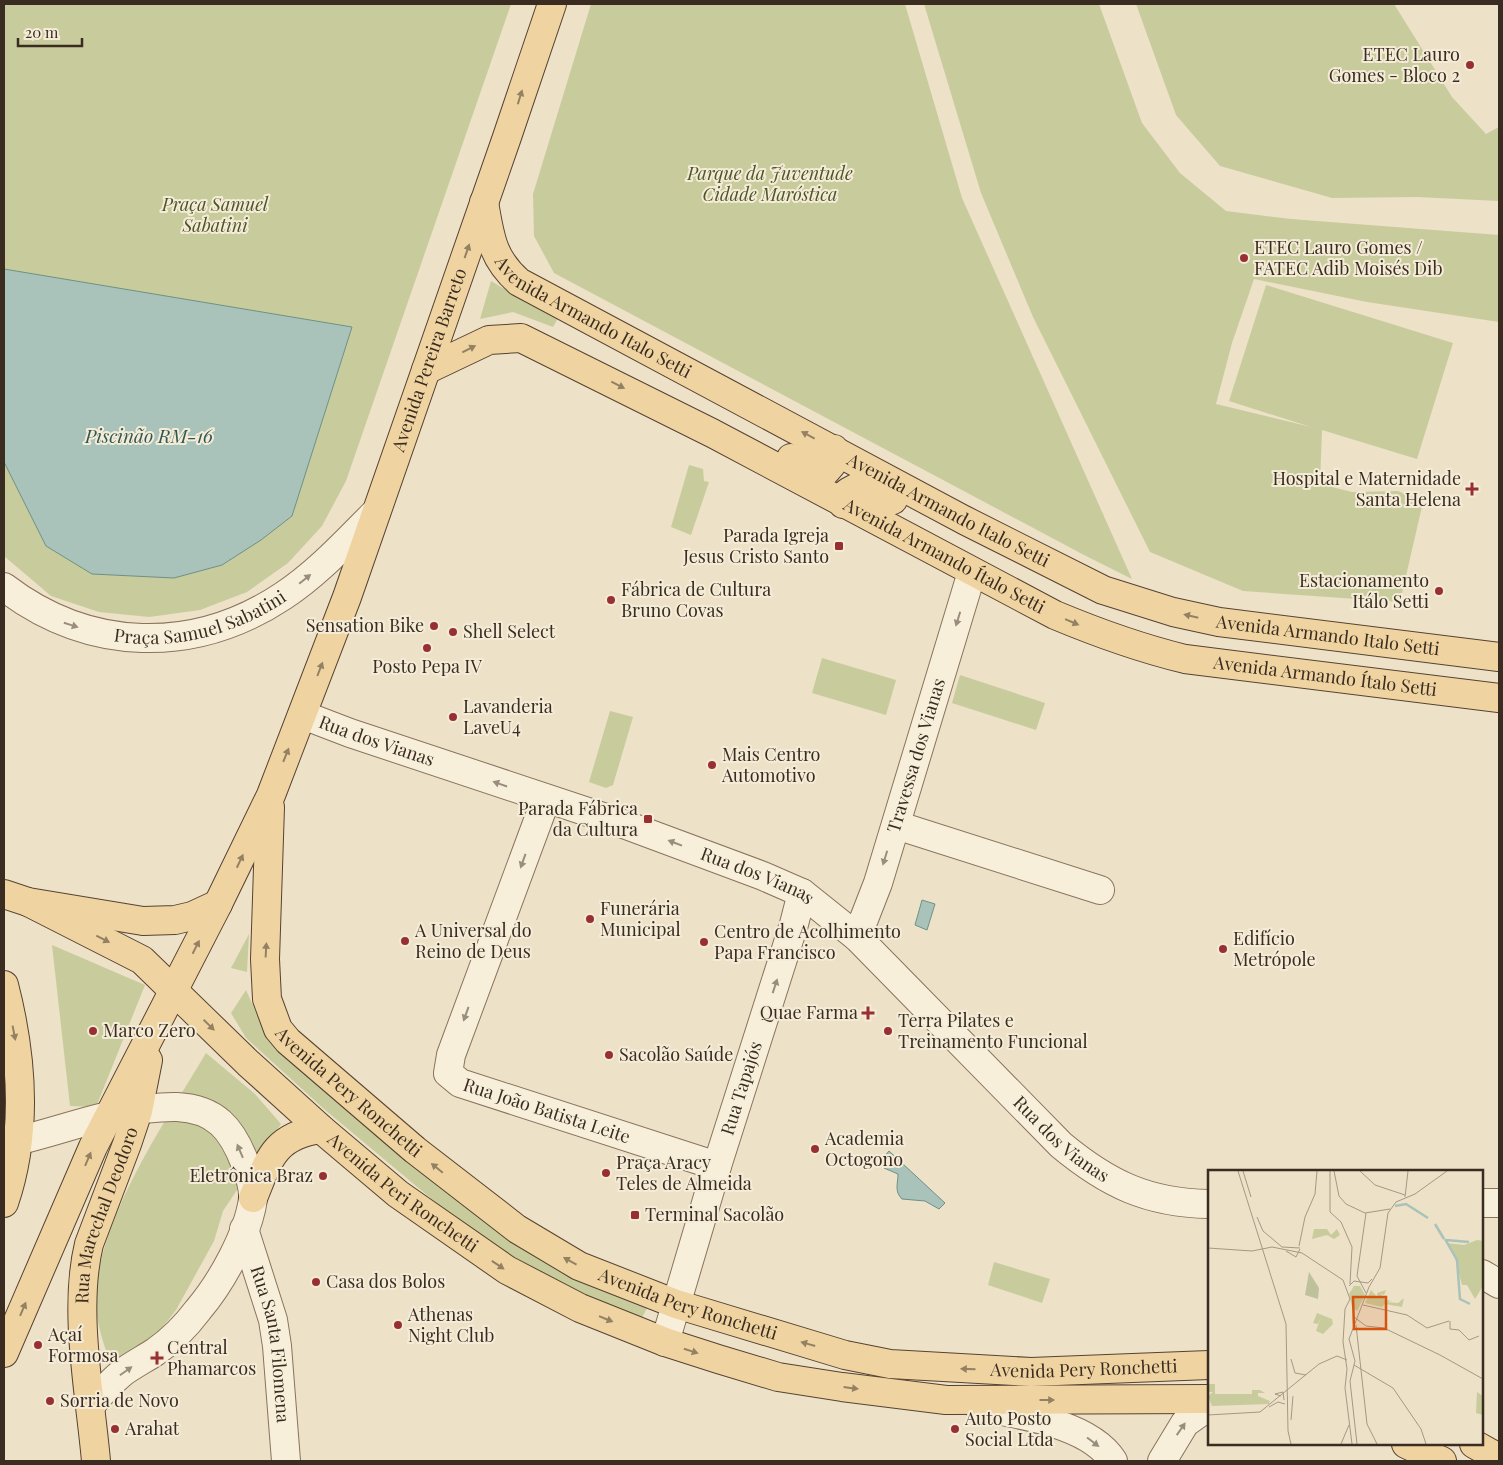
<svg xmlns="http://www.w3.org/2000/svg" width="1503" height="1465" font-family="'Playfair Display',serif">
<rect width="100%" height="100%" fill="#ede1c8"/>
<path fill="#c8cc9c" d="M4,4H511L346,481L322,526L288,563L247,592L200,610L149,617L99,612L51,596L4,556Z
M591,4H905L962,198L1132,579L1084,555L554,273L534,236L533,194Z
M924,4H1099L1142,123L1180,173L1226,211L1291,219L1499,235V322L1367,302L1254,279L1232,343L1216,404L1311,427L1229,401L1266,285L1453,343L1417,459L1322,430L1320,484L1352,492L1398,491L1423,502L1400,602L1243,591L1150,552L1033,317L981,193Z
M1136,4H1394L1452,97L1486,134L1499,127V201L1417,197L1332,198L1220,166L1176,115Z
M491,281L528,303L558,318L553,327L513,312L480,319Z
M689,465L703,469L704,481L709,482L691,535L671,527Z
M822,658L896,680L886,715L812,693Z
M960,675L1045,703L1036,730L952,703Z
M610,711L633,717L613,785L606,788L589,782Z
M249,934L247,972L231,968Z
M52,945L145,985L96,1107L70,1106Z
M246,990L267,1037L491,1225L648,1306L641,1320L586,1298L533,1272L476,1236L324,1109L246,1038L231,1013Z
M206,1053L255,1094L281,1124L223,1211L214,1241L176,1310L152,1341L123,1366L110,1362C102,1339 93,1313 96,1288C105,1208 166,1121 206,1053Z
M994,1262L1050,1279L1042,1303L988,1285Z"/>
<path fill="#a9c2ba" stroke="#6f9087" d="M4,269L352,327L292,516L261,540L222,565L174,578L92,574L46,546L4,462Z
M922,900L935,904L927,930L915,925Z
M889,1151L945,1203L939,1209L925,1201L902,1199C894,1191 898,1184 898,1174L884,1168L883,1158Z"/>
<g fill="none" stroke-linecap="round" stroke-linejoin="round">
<g stroke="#89735d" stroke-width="30">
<g id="minor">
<path id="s1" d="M4,587C89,652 194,655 283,596C318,573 347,541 376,512"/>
<path id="s2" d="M303,715L350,733L618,822L763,876L802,893L857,937L1061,1145C1108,1184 1148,1203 1209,1204"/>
<path id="s3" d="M546,799L451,1055L448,1073L460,1083L717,1166"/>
<path d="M896,825L1100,890"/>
<path id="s4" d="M857,937L878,883L972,572"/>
<path d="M4,1144C61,1132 118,1106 177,1107C216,1109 232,1129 245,1163C249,1174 254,1187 253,1199C248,1235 221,1283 198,1310C186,1326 171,1341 155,1352C144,1359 133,1365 123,1372C111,1382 101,1393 91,1405"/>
<path d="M1482,1203H1499"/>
<path id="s5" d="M244,1229L273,1320L277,1346L286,1461"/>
<path d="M1482,1274L1499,1284"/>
<path id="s6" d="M665,1342L717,1166L794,924L802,893"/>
<path d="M979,1407C1019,1414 1090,1424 1113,1461"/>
<path d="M1162,1461L1185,1423L1209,1406"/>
</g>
</g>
<g stroke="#574231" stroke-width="30">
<g id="major">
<path id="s7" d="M484,202C490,237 492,258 519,282L964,520L1103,590L1173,612L1219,622L1499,657"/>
<path id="s8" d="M426,370L489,340L521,338L712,433L1055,615C1098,633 1140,648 1185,659L1499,698"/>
<path d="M791,458L825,472L832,464L834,449"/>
<path d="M843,504L848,492L861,485L893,500"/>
<path id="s9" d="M270,807L265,959L267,999L278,1029L288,1041L415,1150L517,1229L579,1266L676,1304L845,1355L890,1364L1031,1372L1209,1365"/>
<path d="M4,894L28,902L143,921L175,920L192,916L218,904"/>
<path id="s10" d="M28,902L142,960L248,1063L321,1129L398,1194L507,1270L580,1308L665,1342L718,1359L778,1377L842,1387L946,1400L1209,1399"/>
<path d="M4,985C22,1055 28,1133 4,1203"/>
<path d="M253,1198C269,1159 274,1136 321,1129"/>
<path id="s11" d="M4,1353L93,1147L218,904L271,795L347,597L507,137L552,4"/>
<path d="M1406,1444L1442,1461"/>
<path d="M1474,1444L1499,1458"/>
<path id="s12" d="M96,1461C90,1393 73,1310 89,1244L127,1144L138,1111L148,1060"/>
</g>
</g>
<use href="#minor" stroke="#f8efdb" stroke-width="28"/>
<use href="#major" stroke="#efd4a2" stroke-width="28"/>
</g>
<defs><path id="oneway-solid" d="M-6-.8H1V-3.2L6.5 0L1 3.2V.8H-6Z" transform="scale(1.25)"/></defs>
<g fill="#948062">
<use href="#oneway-solid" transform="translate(520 97) rotate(-73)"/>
<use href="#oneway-solid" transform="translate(467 251) rotate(-71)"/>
<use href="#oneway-solid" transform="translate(469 349) rotate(-27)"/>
<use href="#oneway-solid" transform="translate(618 385) rotate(27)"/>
<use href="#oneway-solid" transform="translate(808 435) rotate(-152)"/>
<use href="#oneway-solid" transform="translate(1191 616) rotate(-167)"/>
<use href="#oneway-solid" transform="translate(1072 622) rotate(23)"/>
<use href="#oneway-solid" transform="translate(320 669) rotate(-69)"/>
<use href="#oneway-solid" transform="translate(286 755) rotate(-68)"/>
<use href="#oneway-solid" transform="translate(240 861) rotate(-65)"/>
<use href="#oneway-solid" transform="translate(103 939) rotate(27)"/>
<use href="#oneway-solid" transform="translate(196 947) rotate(-63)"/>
<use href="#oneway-solid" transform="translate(266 950) rotate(-87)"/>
<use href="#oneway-solid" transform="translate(209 1025) rotate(44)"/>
<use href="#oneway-solid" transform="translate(14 1033) rotate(79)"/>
<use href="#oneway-solid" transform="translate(88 1159) rotate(-67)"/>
<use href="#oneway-solid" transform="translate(437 1168) rotate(-141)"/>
<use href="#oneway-solid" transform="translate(570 1261) rotate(-151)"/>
<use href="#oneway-solid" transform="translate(498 1265) rotate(34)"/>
<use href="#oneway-solid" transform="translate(23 1309) rotate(-67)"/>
<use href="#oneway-solid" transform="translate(606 1319) rotate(22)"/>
<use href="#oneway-solid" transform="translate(808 1344) rotate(-164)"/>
<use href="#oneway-solid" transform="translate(691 1351) rotate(18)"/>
<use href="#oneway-solid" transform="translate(968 1369) rotate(-178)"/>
<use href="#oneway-solid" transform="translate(851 1388) rotate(7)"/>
<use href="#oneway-solid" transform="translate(1047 1400)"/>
</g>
<g fill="#998e7e">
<use href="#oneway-solid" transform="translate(305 579) rotate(-39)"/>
<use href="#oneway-solid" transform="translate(958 619) rotate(107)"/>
<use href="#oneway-solid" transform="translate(71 625) rotate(18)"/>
<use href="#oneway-solid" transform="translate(500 784) rotate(-161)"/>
<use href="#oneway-solid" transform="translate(675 843) rotate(-159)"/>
<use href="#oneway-solid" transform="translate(885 858) rotate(107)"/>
<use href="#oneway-solid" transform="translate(523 861) rotate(110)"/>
<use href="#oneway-solid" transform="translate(775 986) rotate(-72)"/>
<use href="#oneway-solid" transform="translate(466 1014) rotate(110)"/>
<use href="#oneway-solid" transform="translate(240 1151) rotate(-113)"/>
<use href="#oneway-solid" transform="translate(126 1371) rotate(-35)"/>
<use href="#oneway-solid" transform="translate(1181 1429) rotate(-55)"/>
<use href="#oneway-solid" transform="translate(1093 1442) rotate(37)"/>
</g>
<g fill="#972f33" stroke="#f5ecd8" stroke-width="2">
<circle cx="1470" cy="65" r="5"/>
<circle cx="1244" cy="258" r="5"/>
<path d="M1469.5 481.5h5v5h5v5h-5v5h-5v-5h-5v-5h5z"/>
<rect x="834" y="541" width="10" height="10" rx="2.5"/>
<circle cx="1439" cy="591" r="5"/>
<circle cx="611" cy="600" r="5"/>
<circle cx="434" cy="626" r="5"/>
<circle cx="453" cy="632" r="5"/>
<circle cx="427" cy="648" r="5"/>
<circle cx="453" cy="717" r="5"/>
<circle cx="712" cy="765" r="5"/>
<rect x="643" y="814" width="10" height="10" rx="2.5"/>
<circle cx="590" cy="919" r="5"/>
<circle cx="405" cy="941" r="5"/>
<circle cx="704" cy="942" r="5"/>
<circle cx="1223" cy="949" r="5"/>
<path d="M865.5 1005.5h5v5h5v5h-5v5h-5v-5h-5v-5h5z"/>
<circle cx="93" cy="1031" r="5"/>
<circle cx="888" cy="1031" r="5"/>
<circle cx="609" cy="1055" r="5"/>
<circle cx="815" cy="1149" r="5"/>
<circle cx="606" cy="1173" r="5"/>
<circle cx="323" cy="1176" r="5"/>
<rect x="630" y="1210" width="10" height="10" rx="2.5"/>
<circle cx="316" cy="1282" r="5"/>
<circle cx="398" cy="1325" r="5"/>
<circle cx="38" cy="1345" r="5"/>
<path d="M154.5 1350.5h5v5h5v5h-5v5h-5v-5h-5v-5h5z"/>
<circle cx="50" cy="1401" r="5"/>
<circle cx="115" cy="1429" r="5"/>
<circle cx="955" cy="1429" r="5"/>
</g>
<g text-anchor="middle" stroke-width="4" stroke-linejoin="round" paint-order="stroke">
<g font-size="18" fill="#3a2c21" stroke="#f5ecd8" text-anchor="start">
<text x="1460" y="61" text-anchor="end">ETEC Lauro<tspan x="1460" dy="21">Gomes - Bloco 2</tspan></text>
<text x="1254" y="254">ETEC Lauro Gomes /<tspan x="1254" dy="21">FATEC Adib Moisés Dib</tspan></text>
<text x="1461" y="485" text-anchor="end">Hospital e Maternidade<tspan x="1461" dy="21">Santa Helena</tspan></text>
<text x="829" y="542" text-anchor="end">Parada Igreja<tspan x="829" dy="21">Jesus Cristo Santo</tspan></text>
<text x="1429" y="587" text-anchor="end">Estacionamento<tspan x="1429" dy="21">Itálo Setti</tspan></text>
<text x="621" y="596">Fábrica de Cultura<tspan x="621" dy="21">Bruno Covas</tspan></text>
<text x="424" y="632" text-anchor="end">Sensation Bike</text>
<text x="463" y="638">Shell Select</text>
<text x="427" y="673" text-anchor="middle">Posto Pepa IV</text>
<text x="463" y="713">Lavanderia<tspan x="463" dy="21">LaveU4</tspan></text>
<text x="722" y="761">Mais Centro<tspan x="722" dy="21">Automotivo</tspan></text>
<text x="638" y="815" text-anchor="end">Parada Fábrica<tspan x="638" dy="21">da Cultura</tspan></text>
<text x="600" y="915">Funerária<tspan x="600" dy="21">Municipal</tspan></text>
<text x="415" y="937">A Universal do<tspan x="415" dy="21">Reino de Deus</tspan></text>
<text x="714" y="938">Centro de Acolhimento<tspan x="714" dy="21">Papa Francisco</tspan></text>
<text x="1233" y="945">Edifício<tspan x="1233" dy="21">Metrópole</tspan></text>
<text x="858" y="1019" text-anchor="end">Quae Farma</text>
<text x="898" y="1027">Terra Pilates e<tspan x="898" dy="21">Treinamento Funcional</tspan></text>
<text x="103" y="1037">Marco Zero</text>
<text x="619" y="1061">Sacolão Saúde</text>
<text x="825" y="1145">Academia<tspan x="825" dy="21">Octogono</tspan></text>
<text x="616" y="1169">Praça Aracy<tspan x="616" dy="21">Teles de Almeida</tspan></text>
<text x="313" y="1182" text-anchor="end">Eletrônica Braz</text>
<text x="645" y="1221">Terminal Sacolão</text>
<text x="326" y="1288">Casa dos Bolos</text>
<text x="408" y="1321">Athenas<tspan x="408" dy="21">Night Club</tspan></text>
<text x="48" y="1341">Açaí<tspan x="48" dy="21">Formosa</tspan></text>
<text x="167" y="1354">Central<tspan x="167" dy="21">Phamarcos</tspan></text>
<text x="60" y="1407">Sorria de Novo</text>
<text x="965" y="1425">Auto Posto<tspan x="965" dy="21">Social Ltda</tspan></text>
<text x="125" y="1435">Arahat</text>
</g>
<g font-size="18" font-style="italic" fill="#4c5628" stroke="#f5ecd8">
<text x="770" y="180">Parque da Juventude<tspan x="770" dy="21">Cidade Maróstica</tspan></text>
<text x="215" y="211">Praça Samuel<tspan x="215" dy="21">Sabatini</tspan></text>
</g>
<g font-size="18" fill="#3a2c21" stroke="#f5ecd8">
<text dy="6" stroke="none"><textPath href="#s7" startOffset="171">Avenida Armando Italo Setti</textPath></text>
<text dy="6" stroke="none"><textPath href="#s11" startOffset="1082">Avenida Pereira Barreto</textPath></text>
<text dy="6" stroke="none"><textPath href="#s7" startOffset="576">Avenida Armando Italo Setti</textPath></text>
<text dy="6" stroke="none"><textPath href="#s8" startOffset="578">Avenida Armando Ítalo Setti</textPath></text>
<text dy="6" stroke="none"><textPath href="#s1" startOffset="211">Praça Samuel Sabatini</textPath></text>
<text dy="6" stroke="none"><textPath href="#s7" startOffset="980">Avenida Armando Italo Setti</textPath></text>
<text dy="6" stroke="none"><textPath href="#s8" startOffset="982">Avenida Armando Ítalo Setti</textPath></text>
<text dy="6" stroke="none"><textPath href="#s2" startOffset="78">Rua dos Vianas</textPath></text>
<text dy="6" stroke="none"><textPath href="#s4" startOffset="191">Travessa dos Vianas</textPath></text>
<text dy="6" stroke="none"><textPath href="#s2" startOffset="482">Rua dos Vianas</textPath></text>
<text dy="6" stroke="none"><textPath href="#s6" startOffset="265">Rua Tapajós</textPath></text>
<text dy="6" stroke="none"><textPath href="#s9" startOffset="319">Avenida Pery Ronchetti</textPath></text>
<text dy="6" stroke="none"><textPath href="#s3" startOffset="398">Rua João Batista Leite</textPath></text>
<text dy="6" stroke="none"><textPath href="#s2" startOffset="888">Rua dos Vianas</textPath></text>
<text dy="6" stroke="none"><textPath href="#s10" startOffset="478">Avenida Peri Ronchetti</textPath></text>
<text dy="6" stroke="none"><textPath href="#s12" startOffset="250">Rua Marechal Deodoro</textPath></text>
<text dy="6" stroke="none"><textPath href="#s9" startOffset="724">Avenida Pery Ronchetti</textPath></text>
<text dy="6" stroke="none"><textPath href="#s5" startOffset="119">Rua Santa Filomena</textPath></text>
<text dy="6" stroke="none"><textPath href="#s9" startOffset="1129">Avenida Pery Ronchetti</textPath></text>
</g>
<g font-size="19" font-style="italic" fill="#305955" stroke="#f5ecd8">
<text x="149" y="443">Piscinão RM-16</text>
</g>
</g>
<g transform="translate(1208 1170)">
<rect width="275" height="275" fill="#ede1c8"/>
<path d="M106,59H119L123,65L129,59L132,65L126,69L119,65L104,69ZM269,70L275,71V116L267,129L259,115H254L246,84L238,73L256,75ZM146,116H152L157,125L149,141L144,137L141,124ZM163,120L170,128L169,123L178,120L176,125L173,124L177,130L184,131L178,132L190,133L196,128L194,137L177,134L174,137L157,133ZM109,143L124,149L125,154L115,164L108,161L113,147L110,154L105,153ZM0,214H7V224H44V220H52L57,223H50V226L62,231L61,234L4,236L0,226L5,222H0ZM269,222L275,226V245L268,243Z" fill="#c8cc9c"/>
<path d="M101,102L111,118L110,129L97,125Z" fill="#bec19b"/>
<path fill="none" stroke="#a9c2ba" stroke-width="2.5" d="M187,36L198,34L220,48M227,54L236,69M237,69L249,90L252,129L262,134M238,70L261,72"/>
<path fill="none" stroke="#a59985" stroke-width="1" d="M30,1L78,154L80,261L83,274M35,1L43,27M122,1V42L133,52L144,77L142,114M126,1L131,26L138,34L157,43L182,39M152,1L167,15L197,25M197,27L200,1M158,43L149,106L158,123M49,47L55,61L74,77L92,78M91,76L97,47L107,24L109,1M0,78L44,81L64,77L94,83L135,110L142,129L137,139L135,172L139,199L137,218L144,274M78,81L88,87L92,79M141,116L146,111L160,113L164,109M155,135L199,145L219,158L241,151M146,147L158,156L176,158L232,185L275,209M242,151V159L251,160L261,170L271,166M148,155L159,254L169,274M83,189L87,203L98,205M146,195L185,218L213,259L218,274M73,226L67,224L75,222L76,230M61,237L70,232L77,234M0,245L52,242L111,194L129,186L139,190M83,250L85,226M133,274L141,255M149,274L142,211L147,191L141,169L161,117L172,98L180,43L188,32L207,24L239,1"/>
<path fill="#d7540e" fill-opacity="0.15" stroke="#d7540e" stroke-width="2.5" d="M145,127H178V159H146Z"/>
<rect width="275" height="275" fill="none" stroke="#3a2c21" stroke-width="2.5"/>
</g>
<rect width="1503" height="1465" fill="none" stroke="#3a2c21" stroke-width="10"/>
<path d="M18 38v8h64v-8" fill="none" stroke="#3a2c21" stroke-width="2.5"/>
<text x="25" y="38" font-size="15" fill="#3a2c21" stroke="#f5ecd8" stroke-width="4" paint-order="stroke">20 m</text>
</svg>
